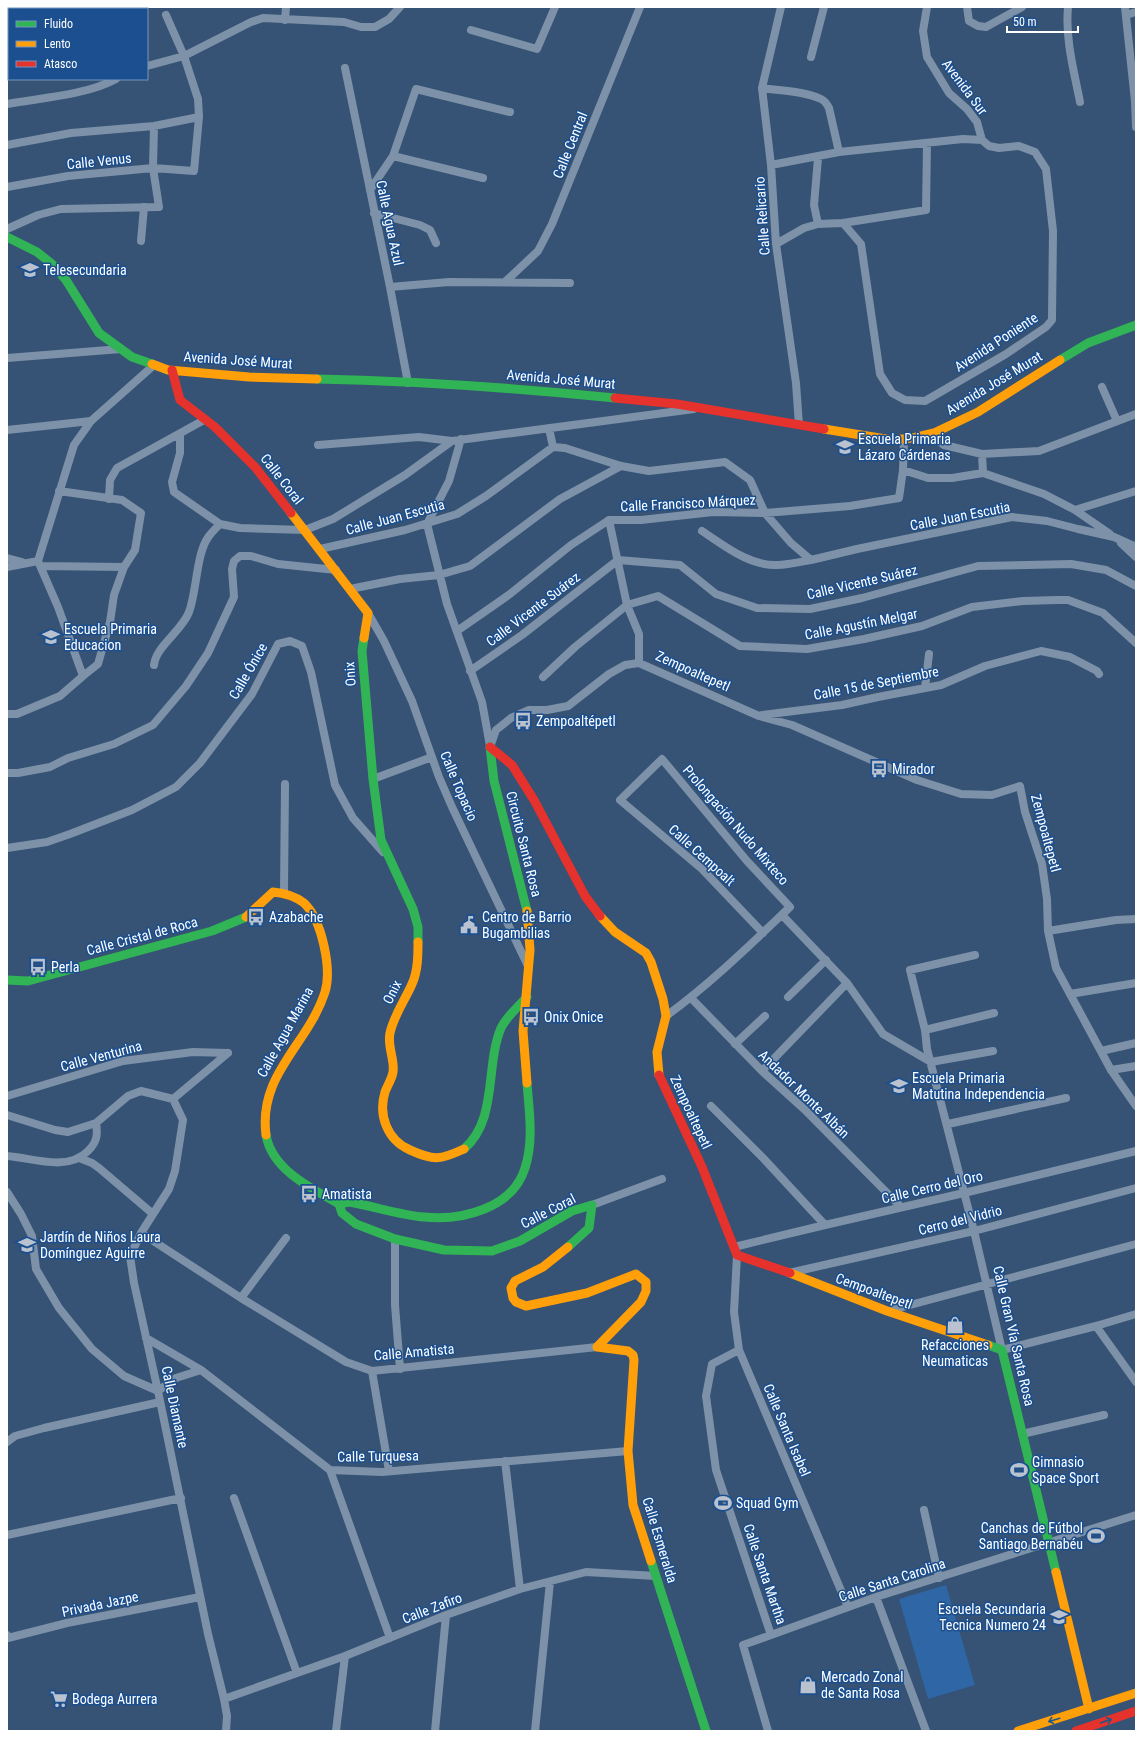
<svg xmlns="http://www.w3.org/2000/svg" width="1143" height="1738" font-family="'Roboto Condensed',sans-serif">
<rect width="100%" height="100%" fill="#365274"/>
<path fill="#2f66a5" d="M946,1585L975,1685L928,1699L899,1599Z"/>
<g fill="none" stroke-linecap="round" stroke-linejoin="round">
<path stroke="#7d92a8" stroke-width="8" d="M781,7L762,88L771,165L776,244L796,383L799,425
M967,7L969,21L978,26L986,27L1022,7
M1068,7C1065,39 1074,71 1080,102
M1125,7L1135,101L1136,127
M1126,15L1136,12
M285,20L286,7
M471,30L537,49L555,7
M811,57L824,7
M7,61L9,60
M147,66L184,56L251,22L263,18L344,22L361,27H375L389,19L400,7
M345,68L390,287L408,383
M762,88C781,91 804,91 821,99C825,101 827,104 829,108L839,152
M7,104C40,98 87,95 116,79
M7,145L71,133L154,126L199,117
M393,156L483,178
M818,158L814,205L818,224
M771,165L839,152L963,139L982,140
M7,187L68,176L153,168L194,171L199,117L198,99L184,56L166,15
M370,190L393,156L416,89L510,112
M374,213L420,225L430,230L436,243
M843,223L861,244L880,374L892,393L905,400L925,401L1006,354L1046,327L1052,320L1053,231L1046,169L1035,152L1019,146L999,148L989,146L982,140L977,122L967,109L949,93L927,57L923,31L927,7
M7,229L38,215L61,209L159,207L153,168L154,126
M141,241L144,207
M776,244L804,228L818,224L843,223L926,210L927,144
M506,281L538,251L552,224L640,7
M390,287L449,282L570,283
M7,358L121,349
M1102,387L1117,421
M549,428L553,447L565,448L621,466L649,471L725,462L750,480L765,513L791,543L811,560L857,549L1012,517L1047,521L1078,529L1114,537L1136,547
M7,430L91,421
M930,434L944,445L982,454L1039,451L1136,414
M180,435V453L172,482L174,492L220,524L240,528L305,530L333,519L405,475L452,441L694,409
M461,439L449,481L427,524L447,604L482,702L490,746
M318,445L419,437L452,441
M982,454L983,473
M903,470L928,478H952L983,473L1044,494L1075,510L1110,534
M59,491L122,500L141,513L135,550L124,567L114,595L110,622L98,664L83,676
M109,499L110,480L117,468L204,420
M1075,510L1136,491
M609,520L627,605L639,634V663
M702,531C725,546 749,566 777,565C788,565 800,562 811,560
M1121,543L1136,557
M320,549L405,530L457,514L486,496L553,447
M7,558L22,562
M41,566L124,567
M7,567L38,561
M350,589L400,579L439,575L470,566L560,499L621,466
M368,613L384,641L412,701L439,777L452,807L528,966
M457,631L510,594L571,545L609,520H641L713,512L765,513L850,506L899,498L903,470L904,440
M154,665C156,646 182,631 189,612C197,591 196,553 209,536C212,532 216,528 220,524
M470,671L522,635L618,560L680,565L716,594L757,608L810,609L862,598L978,566L1071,564L1106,570L1136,586
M543,677L575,647L627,605L658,596L740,646L807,649L864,639L922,626L972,607L1023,601L1057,600H1068L1103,613L1136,643
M925,688L929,654
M7,714H17L60,696L83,676L58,607L38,561L74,445L91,421L154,365
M762,715L842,705L878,697L941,685L985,666L1041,651L1070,657L1097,671L1099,674
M490,747L496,730L511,718L529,710H547L568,706L609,674L625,665L639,663L759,716L792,725L917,780L961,794L992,795L1020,786L1025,812L1042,864L1047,899L1048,931L1056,968L1111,1070L1136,1106
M7,773H18L50,767L68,758L114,744L153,725L186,686L208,653L234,597L232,569L234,561L240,556H251L278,564L336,570
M373,779L432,757
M7,848L47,842L70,834L132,810L176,787L200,763L252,694L278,644L290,641L302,646L311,672L335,785L353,818L383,852
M284,892L285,784
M782,915L847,983L883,1034L931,1062L993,1051
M1048,931L1116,920L1136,919
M975,955L910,970L925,1030L927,1049L974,1231L1002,1350L1096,1326L1136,1314
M1070,994L1136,983
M788,997L826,960
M691,998L762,1071L804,1109L901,1207
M666,1016C710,984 750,945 790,907L747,861L662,759L620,800L702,869L763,933
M925,1030L994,1013
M735,1044L765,1016
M1101,1051L1136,1043
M1111,1070L1136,1066
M762,1071L847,983
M7,1096L123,1061L193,1052L228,1053
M711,1106L764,1159L825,1225
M7,1115L55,1130L68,1132L96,1123
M948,1124L1066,1098
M7,1156C33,1158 67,1172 88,1151C97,1142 98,1135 96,1123L128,1096L141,1091L173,1099
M79,1158L92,1163L99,1168L153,1214
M7,1192L21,1214L32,1236L36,1269L59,1308L92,1349L124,1376L158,1391L176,1378L201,1370
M592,1205L662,1179
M141,1233L241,1298L346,1362L372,1371L597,1347
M395,1239V1305L400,1369
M734,1247L825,1225L964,1193L1136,1151
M737,1255L734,1312L739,1350L848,1607
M789,1273L974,1231L1136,1188
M241,1298L286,1238
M888,1311L1136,1244
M1096,1326L1136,1382
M146,1338L201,1370L330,1470L382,1472L628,1451
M739,1350L712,1364L706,1396L716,1470L771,1635
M372,1371L389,1471
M1022,1434L1104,1415
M7,1442L15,1436L44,1428L160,1402
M505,1461L520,1589
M330,1470L390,1638
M234,1498L297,1673
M924,1510L939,1578
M7,1535L181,1498
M876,1597L926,1731
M7,1635L8,1638L67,1623L200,1597
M224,1699L345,1656L446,1615L520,1589L586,1572L656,1576
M226,1731L227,1716L224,1699L208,1634L158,1391L134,1283L130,1256L141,1233L169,1189L175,1171L183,1120L173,1099L228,1053
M336,1731L345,1656
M435,1731L446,1615
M535,1731L550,1582
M768,1731L743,1645L876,1597L1136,1515"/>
<path stroke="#30b455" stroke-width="9" d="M7,237L37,252L52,264L66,280L99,333L132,357L152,364
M1060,360L1088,343L1136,325
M317,379C417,381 516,388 615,398
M364,638L362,651L373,779L381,840L413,909L418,927V942
M490,747L494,781L527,911
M7,980L28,981L212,931L246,917
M266,1135C272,1170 311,1188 339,1204L349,1202C373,1206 400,1215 424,1217C462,1221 513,1208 525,1168C534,1141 529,1110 527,1083
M464,1149C498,1120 485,1066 501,1028C506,1017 519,1006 527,997
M339,1204L342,1213L356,1224L395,1239L444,1250L492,1251L520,1241L572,1211L592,1205L589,1228L568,1247
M988,1345L1002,1350L1056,1572
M651,1561L706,1731"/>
<path stroke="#ff9f0a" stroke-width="9" d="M152,364L168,370L249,377L317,379
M824,429L892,440L913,438L934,433L978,412L1060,360
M291,513L368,613L364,638
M527,911L530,950L523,1031L527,1083
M600,916L615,932L646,953L651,962L663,999L666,1016L657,1052L659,1075
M246,917L273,892C284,893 295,896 304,903C322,920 332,969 325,992C308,1045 258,1074 266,1135
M418,942C418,955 418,971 412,984C405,1000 394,1015 390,1033C387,1046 395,1060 393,1072C392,1079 387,1086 385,1092C378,1115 387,1140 410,1150C434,1161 440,1160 464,1149
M568,1247L543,1267L515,1281L511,1288L513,1298L516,1302L526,1306L587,1293L636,1274L646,1282V1291L641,1302L597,1347
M790,1273L887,1311L988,1345
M597,1347L628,1351L633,1355L634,1360L628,1451L633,1505L651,1561
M1056,1572L1089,1709
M1018,1731L1136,1693"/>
<path stroke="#e5322d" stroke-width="9" d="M172,370L180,400L215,427L255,467L291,513
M615,398L677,404L824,429
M490,747L512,765L534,800L585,896L600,916
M659,1075L702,1167L737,1255L790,1273
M1076,1731L1136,1711"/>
</g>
<defs><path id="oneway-shaft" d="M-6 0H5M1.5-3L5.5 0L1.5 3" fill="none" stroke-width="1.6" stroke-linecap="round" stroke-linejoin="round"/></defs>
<g stroke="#1d5989">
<use href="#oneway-shaft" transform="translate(1054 1720) rotate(163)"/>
<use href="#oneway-shaft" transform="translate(1106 1721) rotate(-19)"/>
</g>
<defs>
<g id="school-bare" transform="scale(1.38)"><path d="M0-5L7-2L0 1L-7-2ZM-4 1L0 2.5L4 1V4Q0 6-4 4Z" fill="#b9c2ce" stroke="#1b4f8f" stroke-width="2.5" paint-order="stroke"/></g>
<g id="bus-bare" transform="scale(1.38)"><path d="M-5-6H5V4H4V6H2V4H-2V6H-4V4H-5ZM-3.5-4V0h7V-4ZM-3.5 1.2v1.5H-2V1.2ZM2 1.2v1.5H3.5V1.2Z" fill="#b9c2ce" stroke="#1b4f8f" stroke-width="2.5" paint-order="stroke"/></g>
<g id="civic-bare" transform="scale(1.38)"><path d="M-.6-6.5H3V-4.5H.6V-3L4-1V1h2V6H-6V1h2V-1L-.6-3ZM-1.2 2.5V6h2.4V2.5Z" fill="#b9c2ce" stroke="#1b4f8f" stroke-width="2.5" paint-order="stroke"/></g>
<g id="shop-bare" transform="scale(1.38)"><path d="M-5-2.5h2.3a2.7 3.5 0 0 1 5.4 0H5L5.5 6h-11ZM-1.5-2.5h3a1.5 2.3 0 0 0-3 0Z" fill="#b9c2ce" stroke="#1b4f8f" stroke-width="2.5" paint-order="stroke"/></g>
<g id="stadium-bare" transform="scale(1.38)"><path d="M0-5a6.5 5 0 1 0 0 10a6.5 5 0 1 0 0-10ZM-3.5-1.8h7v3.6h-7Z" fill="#b9c2ce" stroke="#1b4f8f" stroke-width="2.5" paint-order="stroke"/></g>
<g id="supermarket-bare" transform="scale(1.38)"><path d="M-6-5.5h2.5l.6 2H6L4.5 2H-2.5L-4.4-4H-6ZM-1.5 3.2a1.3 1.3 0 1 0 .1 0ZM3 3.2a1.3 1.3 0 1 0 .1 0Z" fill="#b9c2ce" stroke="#1b4f8f" stroke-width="2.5" paint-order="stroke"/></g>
</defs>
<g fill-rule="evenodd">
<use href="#school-bare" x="30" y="270"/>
<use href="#school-bare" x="845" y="447"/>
<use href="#school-bare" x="51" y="637"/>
<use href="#bus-bare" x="523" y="721"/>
<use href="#bus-bare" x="879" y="769"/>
<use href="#bus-bare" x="256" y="917"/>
<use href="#civic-bare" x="469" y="925"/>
<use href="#bus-bare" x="38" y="967"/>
<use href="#bus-bare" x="531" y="1017"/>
<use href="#school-bare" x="899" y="1086"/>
<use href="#bus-bare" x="309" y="1194"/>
<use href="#school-bare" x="27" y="1245"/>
<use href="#shop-bare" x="955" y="1325"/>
<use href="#stadium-bare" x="1019" y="1470"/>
<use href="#stadium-bare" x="723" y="1503"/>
<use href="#stadium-bare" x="1096" y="1536"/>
<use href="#school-bare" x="1059" y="1617"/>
<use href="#shop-bare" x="808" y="1685"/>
<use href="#supermarket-bare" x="59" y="1699"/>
</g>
<g text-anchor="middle" stroke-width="3" stroke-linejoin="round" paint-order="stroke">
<g font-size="14" fill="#fff" stroke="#1b4f8f">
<text transform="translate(965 87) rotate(53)" y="5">Avenida Sur</text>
<text transform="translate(570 145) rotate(-68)" y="5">Calle Central</text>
<text transform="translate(99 161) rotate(-6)" y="5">Calle Venus</text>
<text transform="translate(762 216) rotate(-94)" y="5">Calle Relicario</text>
<text transform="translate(390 223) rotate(78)" y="5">Calle Agua Azul</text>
<text transform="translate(996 342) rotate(-33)" y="5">Avenida Poniente</text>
<text transform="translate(238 360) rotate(4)" y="5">Avenida José Murat</text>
<text transform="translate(561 379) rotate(5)" y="5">Avenida José Murat</text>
<text transform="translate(994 383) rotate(-31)" y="5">Avenida José Murat</text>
<text transform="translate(282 479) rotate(52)" y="5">Calle Coral</text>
<text transform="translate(688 503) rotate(-3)" y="5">Calle Francisco Márquez</text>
<text transform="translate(960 516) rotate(-11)" y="5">Calle Juan Escutia</text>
<text transform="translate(395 517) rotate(-15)" y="5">Calle Juan Escutia</text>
<text transform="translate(862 582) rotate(-13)" y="5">Calle Vicente Suárez</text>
<text transform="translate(533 609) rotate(-37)" y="5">Calle Vicente Suárez</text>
<text transform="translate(861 624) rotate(-11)" y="5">Calle Agustín Melgar</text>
<text transform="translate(248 671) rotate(-60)" y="5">Calle Ónice</text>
<text transform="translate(693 671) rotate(24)" y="5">Zempoaltepetl</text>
<text transform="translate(350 674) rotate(-94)" y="5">Onix</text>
<text transform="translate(876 683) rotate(-11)" y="5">Calle 15 de Septiembre</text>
<text transform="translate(459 786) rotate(67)" y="5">Calle Topacio</text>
<text transform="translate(736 825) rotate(49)" y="5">Prolongación Nudo Mixteco</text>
<text transform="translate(1046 833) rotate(75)" y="5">Zempoaltepetl</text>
<text transform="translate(524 844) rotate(76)" y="5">Circuito Santa Rosa</text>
<text transform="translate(702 855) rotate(42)" y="5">Calle Cempoalt</text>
<text transform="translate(142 936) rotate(-15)" y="5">Calle Cristal de Roca</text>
<text transform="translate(392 992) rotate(-63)" y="5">Onix</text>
<text transform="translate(285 1032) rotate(-61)" y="5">Calle Agua Marina</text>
<text transform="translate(101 1056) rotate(-15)" y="5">Calle Venturina</text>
<text transform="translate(804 1094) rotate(44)" y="5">Andador Monte Albán</text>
<text transform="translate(691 1112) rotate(65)" y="5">Zempoaltepetl</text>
<text transform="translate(932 1187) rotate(-13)" y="5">Calle Cerro del Oro</text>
<text transform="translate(548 1211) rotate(-27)" y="5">Calle Coral</text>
<text transform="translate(960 1220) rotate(-14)" y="5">Cerro del Vidrio</text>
<text transform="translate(874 1291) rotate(20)" y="5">Cempoaltepetl</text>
<text transform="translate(1014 1336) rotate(77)" y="5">Calle Gran Vía Santa Rosa</text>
<text transform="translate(414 1352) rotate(-5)" y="5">Calle Amatista</text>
<text transform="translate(175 1407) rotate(78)" y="5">Calle Diamante</text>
<text transform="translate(787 1430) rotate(67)" y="5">Calle Santa Isabel</text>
<text transform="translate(378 1456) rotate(-1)" y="5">Calle Turquesa</text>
<text transform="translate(660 1540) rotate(73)" y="5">Calle Esmeralda</text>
<text transform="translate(765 1574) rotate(71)" y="5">Calle Santa Martha</text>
<text transform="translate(892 1580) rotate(-18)" y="5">Calle Santa Carolina</text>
<text transform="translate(100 1604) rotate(-12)" y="5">Privada Jazpe</text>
<text transform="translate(432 1608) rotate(-21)" y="5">Calle Zafiro</text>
</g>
<g font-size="14" fill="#fff" stroke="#1b4f8f" text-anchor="start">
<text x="43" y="275">Telesecundaria</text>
<text x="858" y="444">Escuela Primaria<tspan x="858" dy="16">Lázaro Cárdenas</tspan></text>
<text x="64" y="634">Escuela Primaria<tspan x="64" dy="16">Educacion</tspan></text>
<text x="536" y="726">Zempoaltépetl</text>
<text x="892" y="774">Mirador</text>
<text x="269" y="922">Azabache</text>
<text x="482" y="922">Centro de Barrio<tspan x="482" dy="16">Bugambilias</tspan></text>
<text x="51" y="972">Perla</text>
<text x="544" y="1022">Onix Onice</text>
<text x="912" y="1083">Escuela Primaria<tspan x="912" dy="16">Matutina Independencia</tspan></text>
<text x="322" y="1199">Amatista</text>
<text x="40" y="1242">Jardín de Niños Laura<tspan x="40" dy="16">Domínguez Aguirre</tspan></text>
<text x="955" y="1350" text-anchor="middle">Refacciones<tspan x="955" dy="16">Neumaticas</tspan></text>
<text x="1032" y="1467">Gimnasio<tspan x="1032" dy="16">Space Sport</tspan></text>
<text x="736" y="1508">Squad Gym</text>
<text x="1083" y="1533" text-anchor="end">Canchas de Fútbol<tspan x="1083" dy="16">Santiago Bernabéu</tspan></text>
<text x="1046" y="1614" text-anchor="end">Escuela Secundaria<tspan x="1046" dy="16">Tecnica Numero 24</tspan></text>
<text x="821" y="1682">Mercado Zonal<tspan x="821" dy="16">de Santa Rosa</tspan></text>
<text x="72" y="1704">Bodega Aurrera</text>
</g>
</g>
<rect width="1143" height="1738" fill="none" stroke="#ffffff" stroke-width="16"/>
<rect x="8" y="8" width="140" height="72" fill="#1b4f8f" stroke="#7695bc"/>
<rect x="16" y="21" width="20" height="6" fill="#30b455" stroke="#7695bc"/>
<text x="44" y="28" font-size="12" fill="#ffffff">Fluido</text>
<rect x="16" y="41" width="20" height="6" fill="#ff9f0a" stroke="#7695bc"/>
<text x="44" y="48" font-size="12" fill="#ffffff">Lento</text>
<rect x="16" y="61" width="20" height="6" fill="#e5322d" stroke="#7695bc"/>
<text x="44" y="68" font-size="12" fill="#ffffff">Atasco</text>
<path d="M1007 26v6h71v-6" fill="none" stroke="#ffffff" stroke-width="2"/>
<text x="1013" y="26" font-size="12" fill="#ffffff" stroke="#1b4f8f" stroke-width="3" paint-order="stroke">50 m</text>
</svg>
